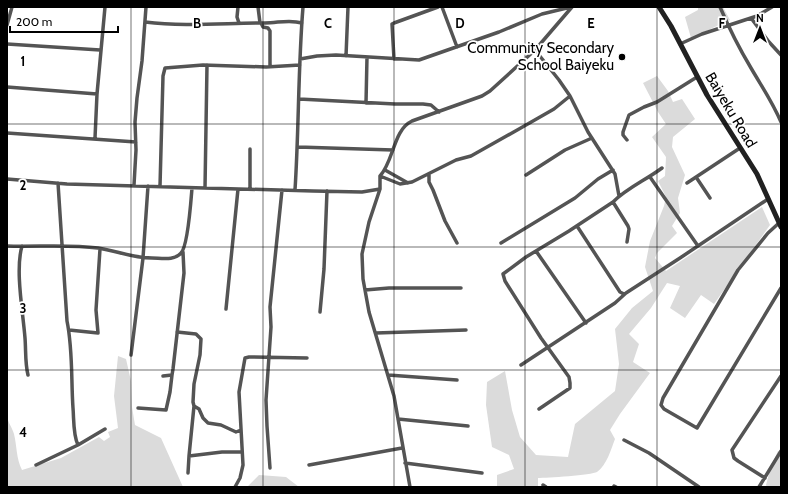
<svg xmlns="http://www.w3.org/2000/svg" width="788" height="494" font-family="Cabin,sans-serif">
<rect width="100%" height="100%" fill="#fff"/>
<path fill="#dbdbdb" d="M698,7H723L730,20L691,38L685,17L698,10Z
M657,76L668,91L673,102L682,99L695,119L673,137L672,147L685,175L678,198L680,213L672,226L677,233L657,253L655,258L666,271L762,207L770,225L714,304L701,295L685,318L670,308L680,286L667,283L651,308L629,334L639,344L633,362L650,373L620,414L610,430L615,439C611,449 607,465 597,472C592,475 546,478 538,478V487H497V475L514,469L509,455L492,447L486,405L487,382L505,371L512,410L520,437L536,455L568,457L575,424L615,391L619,364L615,329L632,308L653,291L645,267L650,241L664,206L666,197L658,181L665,176L666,157L652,137L666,124L658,112L643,83Z
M118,356L126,359L131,381L132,407L135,425L161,438L183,487H7V416C8,423 12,427 14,434C17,446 16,458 22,470L61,458L99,437L104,441L110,437L108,432L118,428L114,396Z
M778,451L781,452V487H767L766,485L771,466Z
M259,475L286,477L299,487H247Z"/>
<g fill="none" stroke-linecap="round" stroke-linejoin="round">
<path stroke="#545454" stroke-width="3.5" d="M238,7L237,17L239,23
M258,7L260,23
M442,7L457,47
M720,7C729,28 739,48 751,68C762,87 772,101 781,122
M751,18L769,42L781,55
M145,22C185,27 225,23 265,23C278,23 289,19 302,23
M261,23L263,27L268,28L270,31V66
M7,25L12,7
M7,44L100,50
M680,44L702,34L757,16L772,7
M535,50L559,80L570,96L588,132L615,174L619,196
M346,56L348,7
M300,59L317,56L336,55L419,60L499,32L542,14L571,7
M394,59L392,24L394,23L438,7
M7,87L97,94
M299,99L395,104H423L431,105L439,112
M366,103L367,57
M7,133L136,142
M95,138L97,94L105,7
M627,140L623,135V132L629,115L644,107L657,102L697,77
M298,147L393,150
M250,149V189
M385,170L408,183
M429,174V182L433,190L445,221L457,243
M526,175L565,150L592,138
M380,176L400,184L412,182L456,160L471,156L519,129L554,109L570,96
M650,177L698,246
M696,177L710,198
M7,179L67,184L313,191L362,192L380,189
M58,183L67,321C73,350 71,380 73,408C74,420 73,435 78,445
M687,183L740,148
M134,185L136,150L135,122L137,98L142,61L146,7
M160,186L163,76L165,68L203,65L266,67L300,65
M205,188L207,65
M295,190C299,129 298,68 303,7
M613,202L628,226L629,229L627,242
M779,223L768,233L738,270L663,398L661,405L664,409L697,428L781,288
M577,226L620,292L624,294
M501,243L575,198L598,179L613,170
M7,246C38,247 68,244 98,248C117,251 133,258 152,258C161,258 175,261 181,253C188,246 191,200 192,188
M22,246C15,270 23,312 25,338C26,351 25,363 28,375
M536,251L586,323
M365,290L389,288H461
M226,309L238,189
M320,312L324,269L327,191
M69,330L98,333L96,310L100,249
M177,332L196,334L201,339L200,355L194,384L193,402L194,406L199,409L203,418L208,423L221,425L236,432L241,430
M376,333L466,330
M131,355L143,258L148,186
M521,365L615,303L626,293L680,258L768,199
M388,375L457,380
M163,376L172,375L173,369L184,273L183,252
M194,406L189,456L222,452H241
M138,408L166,410L170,392L172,375
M539,409L570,388V383L569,377L541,338L505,281L503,274L526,257L569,231L613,202C627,188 646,180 662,168
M398,419L468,426
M624,440L649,453L699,487
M405,463L482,473
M36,465L78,445L105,429
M309,465L402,448
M270,468L267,426L266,400L271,327L270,307L282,190
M188,473L189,456
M765,478L738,461L734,458L732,450L781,376
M543,485L546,487
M614,486L616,487
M235,487L240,478L243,465L239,392L245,358L249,357L307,358
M410,487L394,396L369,312L363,279L362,254L369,222L380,189V176C394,161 393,130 412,121L482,96L490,91L535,50L572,7
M759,487L781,451"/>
<path stroke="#212121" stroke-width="5" d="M659,7L671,26L707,95L757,174L781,227"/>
</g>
<path fill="none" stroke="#000" stroke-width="1" stroke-opacity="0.55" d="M131,7V487M263,7V487M394,7V487M525,7V487M657,7V487M7,124H781M7,247H781M7,370H781"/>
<circle fill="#000" stroke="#fff" stroke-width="1.5" cx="622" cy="57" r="4"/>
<g text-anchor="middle" stroke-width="3.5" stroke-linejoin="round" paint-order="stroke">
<g font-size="15" fill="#000" stroke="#fff" text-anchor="end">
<text x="614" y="53">Community Secondary<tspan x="614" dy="17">School Baiyeku</tspan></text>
</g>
<g font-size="15" fill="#000" stroke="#fff">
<text transform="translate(731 110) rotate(59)" y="5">Baiyeku Road</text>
</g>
</g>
<g font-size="13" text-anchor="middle" font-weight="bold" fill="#000" stroke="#fff" stroke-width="3.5" stroke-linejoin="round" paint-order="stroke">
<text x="197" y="28">B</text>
<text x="328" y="28">C</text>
<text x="460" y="28">D</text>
<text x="591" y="28">E</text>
<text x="722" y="28">F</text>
<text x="23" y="66">1</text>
<text x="23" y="190">2</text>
<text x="23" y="313">3</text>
<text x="23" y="437">4</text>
</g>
<rect width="788" height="494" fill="none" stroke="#000000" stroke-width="16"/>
<g transform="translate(760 28)" stroke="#ffffff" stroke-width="3" paint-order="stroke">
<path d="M0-3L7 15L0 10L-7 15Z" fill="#000000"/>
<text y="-6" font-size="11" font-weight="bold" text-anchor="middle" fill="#000000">N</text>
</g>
<path d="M10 26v6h108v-6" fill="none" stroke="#000000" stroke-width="2"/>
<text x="16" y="26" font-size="12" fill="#000000" stroke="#ffffff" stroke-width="3" paint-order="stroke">200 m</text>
</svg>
